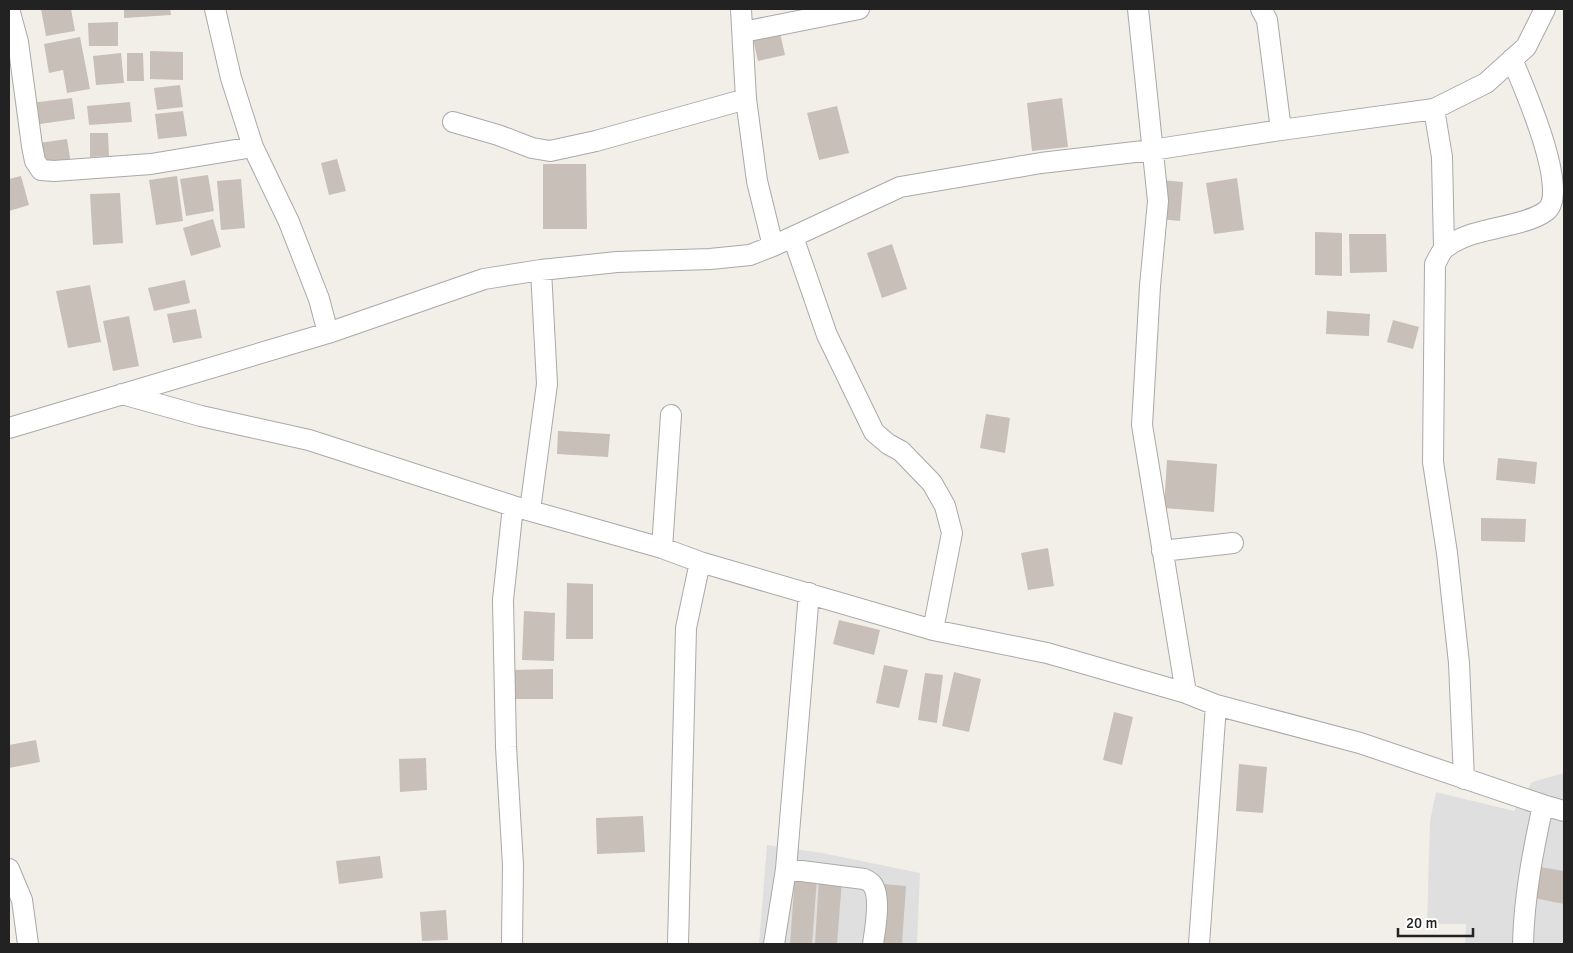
<svg xmlns="http://www.w3.org/2000/svg" width="1573" height="953" font-family="Signika,sans-serif">
<rect width="100%" height="100%" fill="#f2efe9"/>
<path fill="#e0dfdf" d="M1564,773V944H1465L1466,924H1427L1430,821L1436,792L1514,811L1532,782Z
M767,845L822,853L920,873L917,944H759Z"/>
<path fill="#c7bfb8" d="M41,9H71L75,31L46,36Z
M124,9H170L171,15L124,18Z
M118,22V46H89L88,23Z
M780,33L785,55L758,61L753,39Z
M80,37L90,89L67,93L63,70L49,73L44,44Z
M150,51L183,52V80L150,79Z
M121,53L124,83L96,85L93,56Z
M127,53H143L144,81H127Z
M180,85L183,107L157,110L154,88Z
M72,98L75,119L33,125L30,103Z
M1062,98L1068,147L1032,151L1027,103Z
M130,102L132,122L89,125L87,106Z
M837,106L849,153L819,160L807,113Z
M183,111L187,136L158,139L155,114Z
M90,133H108L109,156L90,157Z
M67,139L71,164L42,168L39,143Z
M337,159L346,191L329,195L321,163Z
M543,164H586L587,229H543Z
M208,175L214,211L186,216L180,179Z
M21,176L29,205L9,211V179Z
M177,176L183,221L156,225L149,180Z
M1237,178L1244,230L1214,234L1206,183Z
M241,179L245,228L221,230L217,181Z
M1161,180L1183,182L1180,221L1159,219Z
M120,193L123,243L93,245L90,194Z
M213,219L221,247L191,256L183,228Z
M1315,232L1342,233V276L1315,275Z
M1349,234H1386L1387,272L1350,273Z
M892,244L907,289L882,298L867,253Z
M185,280L190,303L154,311L148,288Z
M90,285L101,342L68,348L56,291Z
M196,309L202,338L173,343L167,314Z
M1327,311L1370,314L1369,336L1326,334Z
M129,316L139,366L113,371L103,321Z
M1393,320L1419,327L1413,349L1387,342Z
M986,414L1010,418L1005,453L980,448Z
M558,431L610,434L608,457L557,454Z
M1498,458L1537,462L1535,484L1496,480Z
M1167,460L1217,464L1214,512L1164,508Z
M1481,518L1526,519L1525,542L1481,541Z
M1048,548L1054,586L1028,590L1021,553Z
M567,583L593,584V639H566Z
M524,611L555,613L554,661L522,660Z
M839,620L880,630L874,655L833,644Z
M884,665L908,670L899,708L876,703Z
M553,669V699H513V670Z
M954,672L981,679L969,732L942,726Z
M925,673L943,675L937,723L918,720Z
M1114,712L1133,717L1122,765L1103,760Z
M36,740L40,762L9,768V745Z
M426,758L427,790L400,792L399,759Z
M1239,764L1267,767L1263,813L1236,811Z
M643,816L645,852L597,854L596,818Z
M380,856L383,878L339,884L336,861Z
M1540,867L1564,871V904L1534,898Z
M795,876L817,878L812,944H790Z
M819,878L842,880L837,944H815Z
M883,884L906,886L902,944H879Z
M446,910L448,940L422,941L420,912Z"/>
<g fill="none" stroke-linecap="round" stroke-linejoin="round">
<g stroke="#a9a9a9" stroke-width="22">
<path id="street" d="M9,9L18,42L32,146L35,161L41,170L54,171L151,164L253,147
M215,9L231,78L253,147L289,222L319,299L328,333
M741,9L746,99L757,181L773,246
M1138,9L1158,201L1150,286L1142,425L1186,693
M1261,9L1267,20L1281,130
M743,32L859,9
M1434,109L1442,157L1444,248
M453,122L498,135L532,148L550,151L596,141L746,99
M793,237L827,335L874,432L888,444L901,451L932,483L945,506L952,533L933,630
M122,394L201,416L309,440L513,506L662,548L700,562L933,630L1047,653L1186,693L1216,705L1360,743L1543,805L1564,811
M9,428L328,333L484,279L541,270L617,262L710,259L750,255L773,246L900,187L1041,163L1152,150L1281,130L1434,109L1486,83L1526,47L1545,9
M530,510L547,384L541,270
M662,548L671,415
M1162,551L1233,543
M1464,779L1459,663L1447,553L1433,462L1435,264C1438,259 1441,251 1445,248C1456,239 1471,234 1484,231C1502,226 1532,222 1546,211C1571,193 1522,83 1512,59
M9,869L22,900L28,944
M786,869L864,879C866,880 869,881 871,883C882,894 875,930 873,944
M512,944L513,865L506,747L503,600L513,506
M678,944L686,628L700,562
M774,944L786,869L809,593
M1199,944L1216,705
M1523,944C1524,897 1533,851 1543,805"/>
</g>
<use href="#street" stroke="#fff" stroke-width="20"/>
</g>
<rect width="1573" height="953" fill="none" stroke="#222222" stroke-width="20"/>
<path d="M1398 928v8h75v-8" fill="none" stroke="#222222" stroke-width="2.5"/>
<text x="1406" y="928" font-size="15" fill="#222222" stroke="#ffffff" stroke-width="4" paint-order="stroke">20 m</text>
</svg>
